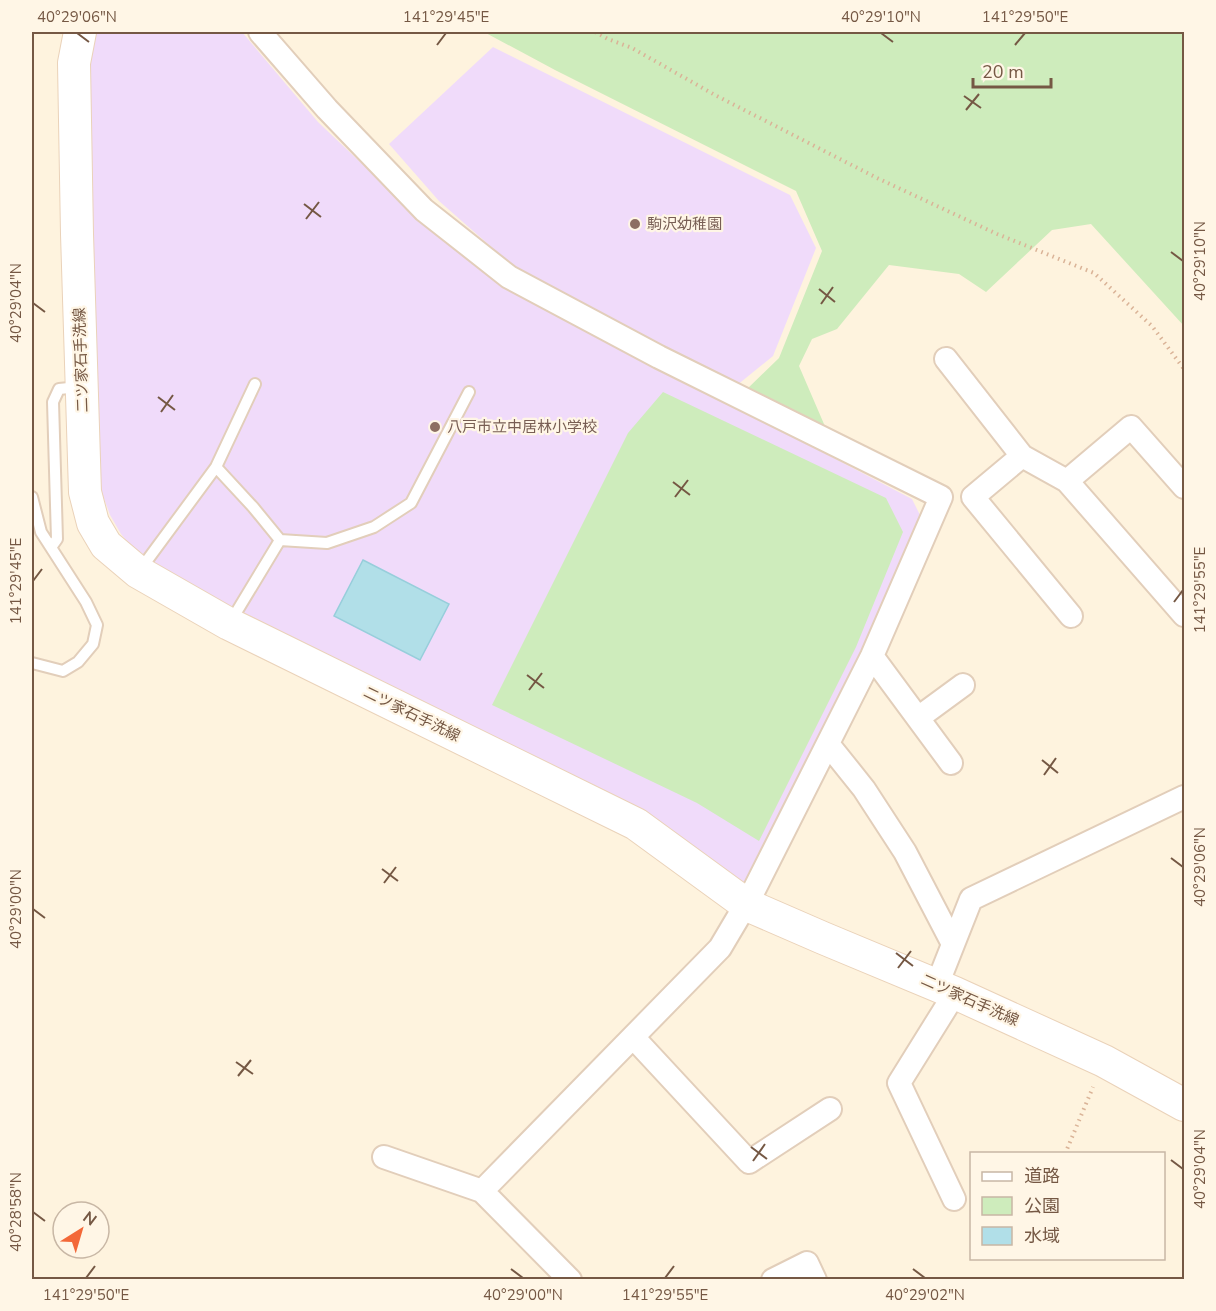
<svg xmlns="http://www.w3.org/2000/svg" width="1216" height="1311" viewBox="0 0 1216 1311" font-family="'Nunito Sans','Noto Sans JP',sans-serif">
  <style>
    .education { fill: #f0dbfa }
    .green { fill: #ceecbc }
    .water { fill: #b1dfe8; stroke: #97cedb; stroke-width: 1.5 }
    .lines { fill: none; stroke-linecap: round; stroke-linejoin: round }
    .lane-casing { stroke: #e2ceba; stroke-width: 14 }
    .street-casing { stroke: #e2ceba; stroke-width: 26 }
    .secondary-casing { stroke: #ead2b9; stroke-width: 34 }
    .path { stroke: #dab397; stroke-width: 4; stroke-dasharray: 1.5 4.5; stroke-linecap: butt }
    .lane { stroke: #fff; stroke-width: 10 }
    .street { stroke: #fff; stroke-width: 22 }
    .secondary { stroke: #fff; stroke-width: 32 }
    .ticks { fill: none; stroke: #755844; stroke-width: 2 }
    .education-dot { fill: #8d6e63; stroke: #fff6e6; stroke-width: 2 }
    .labels { text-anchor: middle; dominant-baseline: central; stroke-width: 4.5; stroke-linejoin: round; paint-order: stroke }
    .education-label { font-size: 15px; fill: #785e54; stroke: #fff6e6; text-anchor: start }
    .street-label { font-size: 15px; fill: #755844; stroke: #fff6e6 }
    .neatline { fill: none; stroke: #755844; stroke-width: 2 }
    .ticks-label { font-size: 15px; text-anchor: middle; fill: #755844 }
  </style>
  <rect width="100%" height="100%" fill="#fef3de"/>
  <path class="education" d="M94,32H242L318,122L417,216L692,384L912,499L921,517L865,648L822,737L743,884L622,799L211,597L156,566L137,553L121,534L110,515L102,493L98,469L90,63Z
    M493,47L790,195L816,248L773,356L736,386L521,273L439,201L389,144Z"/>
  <path class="green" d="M484,32H1184V326L1091,224L1052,230L986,292L959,274L889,265L837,329L812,339L799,366L827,431L745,391L779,358L822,251L796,191L555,70Z
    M663,392L886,498L903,532L856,647L759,841L697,803L492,705L628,433Z"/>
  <path class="water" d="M363,560L449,604L420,660L334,616Z"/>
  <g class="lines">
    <defs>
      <path id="lane" d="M216,467L253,507L280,540L231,621
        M32,497L41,532L86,602L97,625L93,644L78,662L63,671L32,663
        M280,540L327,543L374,527L411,503L469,392
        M52,546L57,539L53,402L59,389L79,387
        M140,570L216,467L255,384"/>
      <path id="street" d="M260,32L327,109L424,210L509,277L659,357L941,497L872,656L752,894L720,948L482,1191L384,1157
        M946,359L1022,456L1067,481
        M1022,456L973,497L1071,616
        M1184,487L1131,427L1067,481L1184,615
        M872,656L951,763
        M918,718L963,685
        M828,744L864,789L905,852L953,944
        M937,985L971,899L1184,797
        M633,1037L749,1162L830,1109
        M482,1191L570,1280
        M954,1199L899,1083L955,993
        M773,1280L807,1263L815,1280"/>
      <path id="secondary" d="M80,32L74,63L77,234L85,492L93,523L106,545L138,572L229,624L636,824L747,905L823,938L955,993L1104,1061L1184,1105"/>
    </defs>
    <use href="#lane" class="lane-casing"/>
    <use href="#street" class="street-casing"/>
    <use href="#secondary" class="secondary-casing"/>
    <path class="path" d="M595,32L608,39L632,48L715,95L877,178L997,234L1094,273L1152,326L1184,369
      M1065,1154L1093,1087"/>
    <use href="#lane" class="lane"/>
    <use href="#street" class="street"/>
    <use href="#secondary" class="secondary"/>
  </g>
  <path class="ticks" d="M77,33L89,42M881,33L893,42M437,45L446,33M1015,45L1025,33M964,96L981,108M966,110L979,94M304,204L321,217M306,219L319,202M1171,252L1183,261M819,289L835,302M33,303L45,312M821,304L833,287M158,397L175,410M161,412L173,395M673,482L690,495M675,497L688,480M33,581L42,569M1174,602L1183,590M527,675L544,688M529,690L542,673M1042,760L1058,773M1044,775L1056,758M1171,858L1183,867M382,869L398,881M384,883L396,867M33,909L45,918M896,953L913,966M898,968L911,951M236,1062L253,1074M238,1076L251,1060M751,1147L767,1159M1171,1160L1183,1169M753,1161L765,1144M33,1212L45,1221M511,1269L523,1278M913,1269L925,1278M86,1278L95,1266M665,1278L674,1266"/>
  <g class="education-dot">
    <circle cx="635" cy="224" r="6"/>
    <circle cx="435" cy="427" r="6"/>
  </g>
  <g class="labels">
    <g class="education-label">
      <text x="647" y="224">駒沢幼稚園</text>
      <text x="447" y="427">八戸市立中居林小学校</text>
    </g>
    <g class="street-label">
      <text transform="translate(81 360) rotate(-92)">二ツ家石手洗線</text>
      <text transform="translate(412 714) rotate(26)">二ツ家石手洗線</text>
      <text transform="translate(970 1000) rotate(24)">二ツ家石手洗線</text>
    </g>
  </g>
  <rect width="1216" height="1311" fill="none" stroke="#fff6e6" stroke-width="66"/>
  <rect x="970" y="1152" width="195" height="108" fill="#fff6e6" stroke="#c8b7a5" stroke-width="1.5"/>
  <rect x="982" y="1172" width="30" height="9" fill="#ffffff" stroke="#c8b7a5" stroke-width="1.5"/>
  <text x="1024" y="1182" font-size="18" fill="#755844">道路</text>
  <rect x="982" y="1197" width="30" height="18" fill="#ceecbc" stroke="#c8b7a5" stroke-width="1.5"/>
  <text x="1024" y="1212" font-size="18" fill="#755844">公園</text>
  <rect x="982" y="1227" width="30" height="18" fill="#b1dfe8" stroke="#c8b7a5" stroke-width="1.5"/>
  <text x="1024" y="1242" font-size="18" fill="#755844">水域</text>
  <g transform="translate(81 1230) rotate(37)"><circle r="28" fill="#fff6e6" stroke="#c8b7a5" stroke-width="1.5"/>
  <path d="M0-4.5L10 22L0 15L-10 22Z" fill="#f36838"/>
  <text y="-9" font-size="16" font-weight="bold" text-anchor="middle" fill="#755844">N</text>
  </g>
  <path d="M973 78v9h78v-9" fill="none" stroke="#755844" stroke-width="3"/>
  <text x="982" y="78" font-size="18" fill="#755844" stroke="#fff6e6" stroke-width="4.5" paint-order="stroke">20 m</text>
  <rect x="33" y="33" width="1150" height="1245" class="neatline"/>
  <g class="ticks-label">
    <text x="77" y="22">40°29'06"N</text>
    <text x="446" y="22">141°29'45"E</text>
    <text x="881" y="22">40°29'10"N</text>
    <text x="1025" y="22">141°29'50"E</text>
    <text transform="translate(1200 261) rotate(-90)" y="5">40°29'10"N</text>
    <text transform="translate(16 303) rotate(-90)" y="5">40°29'04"N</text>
    <text transform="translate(16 581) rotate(-90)" y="5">141°29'45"E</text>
    <text transform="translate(1200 590) rotate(-90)" y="5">141°29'55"E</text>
    <text transform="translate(1200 867) rotate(-90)" y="5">40°29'06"N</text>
    <text transform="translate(16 909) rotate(-90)" y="5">40°29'00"N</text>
    <text transform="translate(1200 1169) rotate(-90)" y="5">40°29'04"N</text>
    <text transform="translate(16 1212) rotate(-90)" y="5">40°28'58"N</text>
    <text x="86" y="1300">141°29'50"E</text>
    <text x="523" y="1300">40°29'00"N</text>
    <text x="665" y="1300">141°29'55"E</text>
    <text x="925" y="1300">40°29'02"N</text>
  </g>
</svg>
